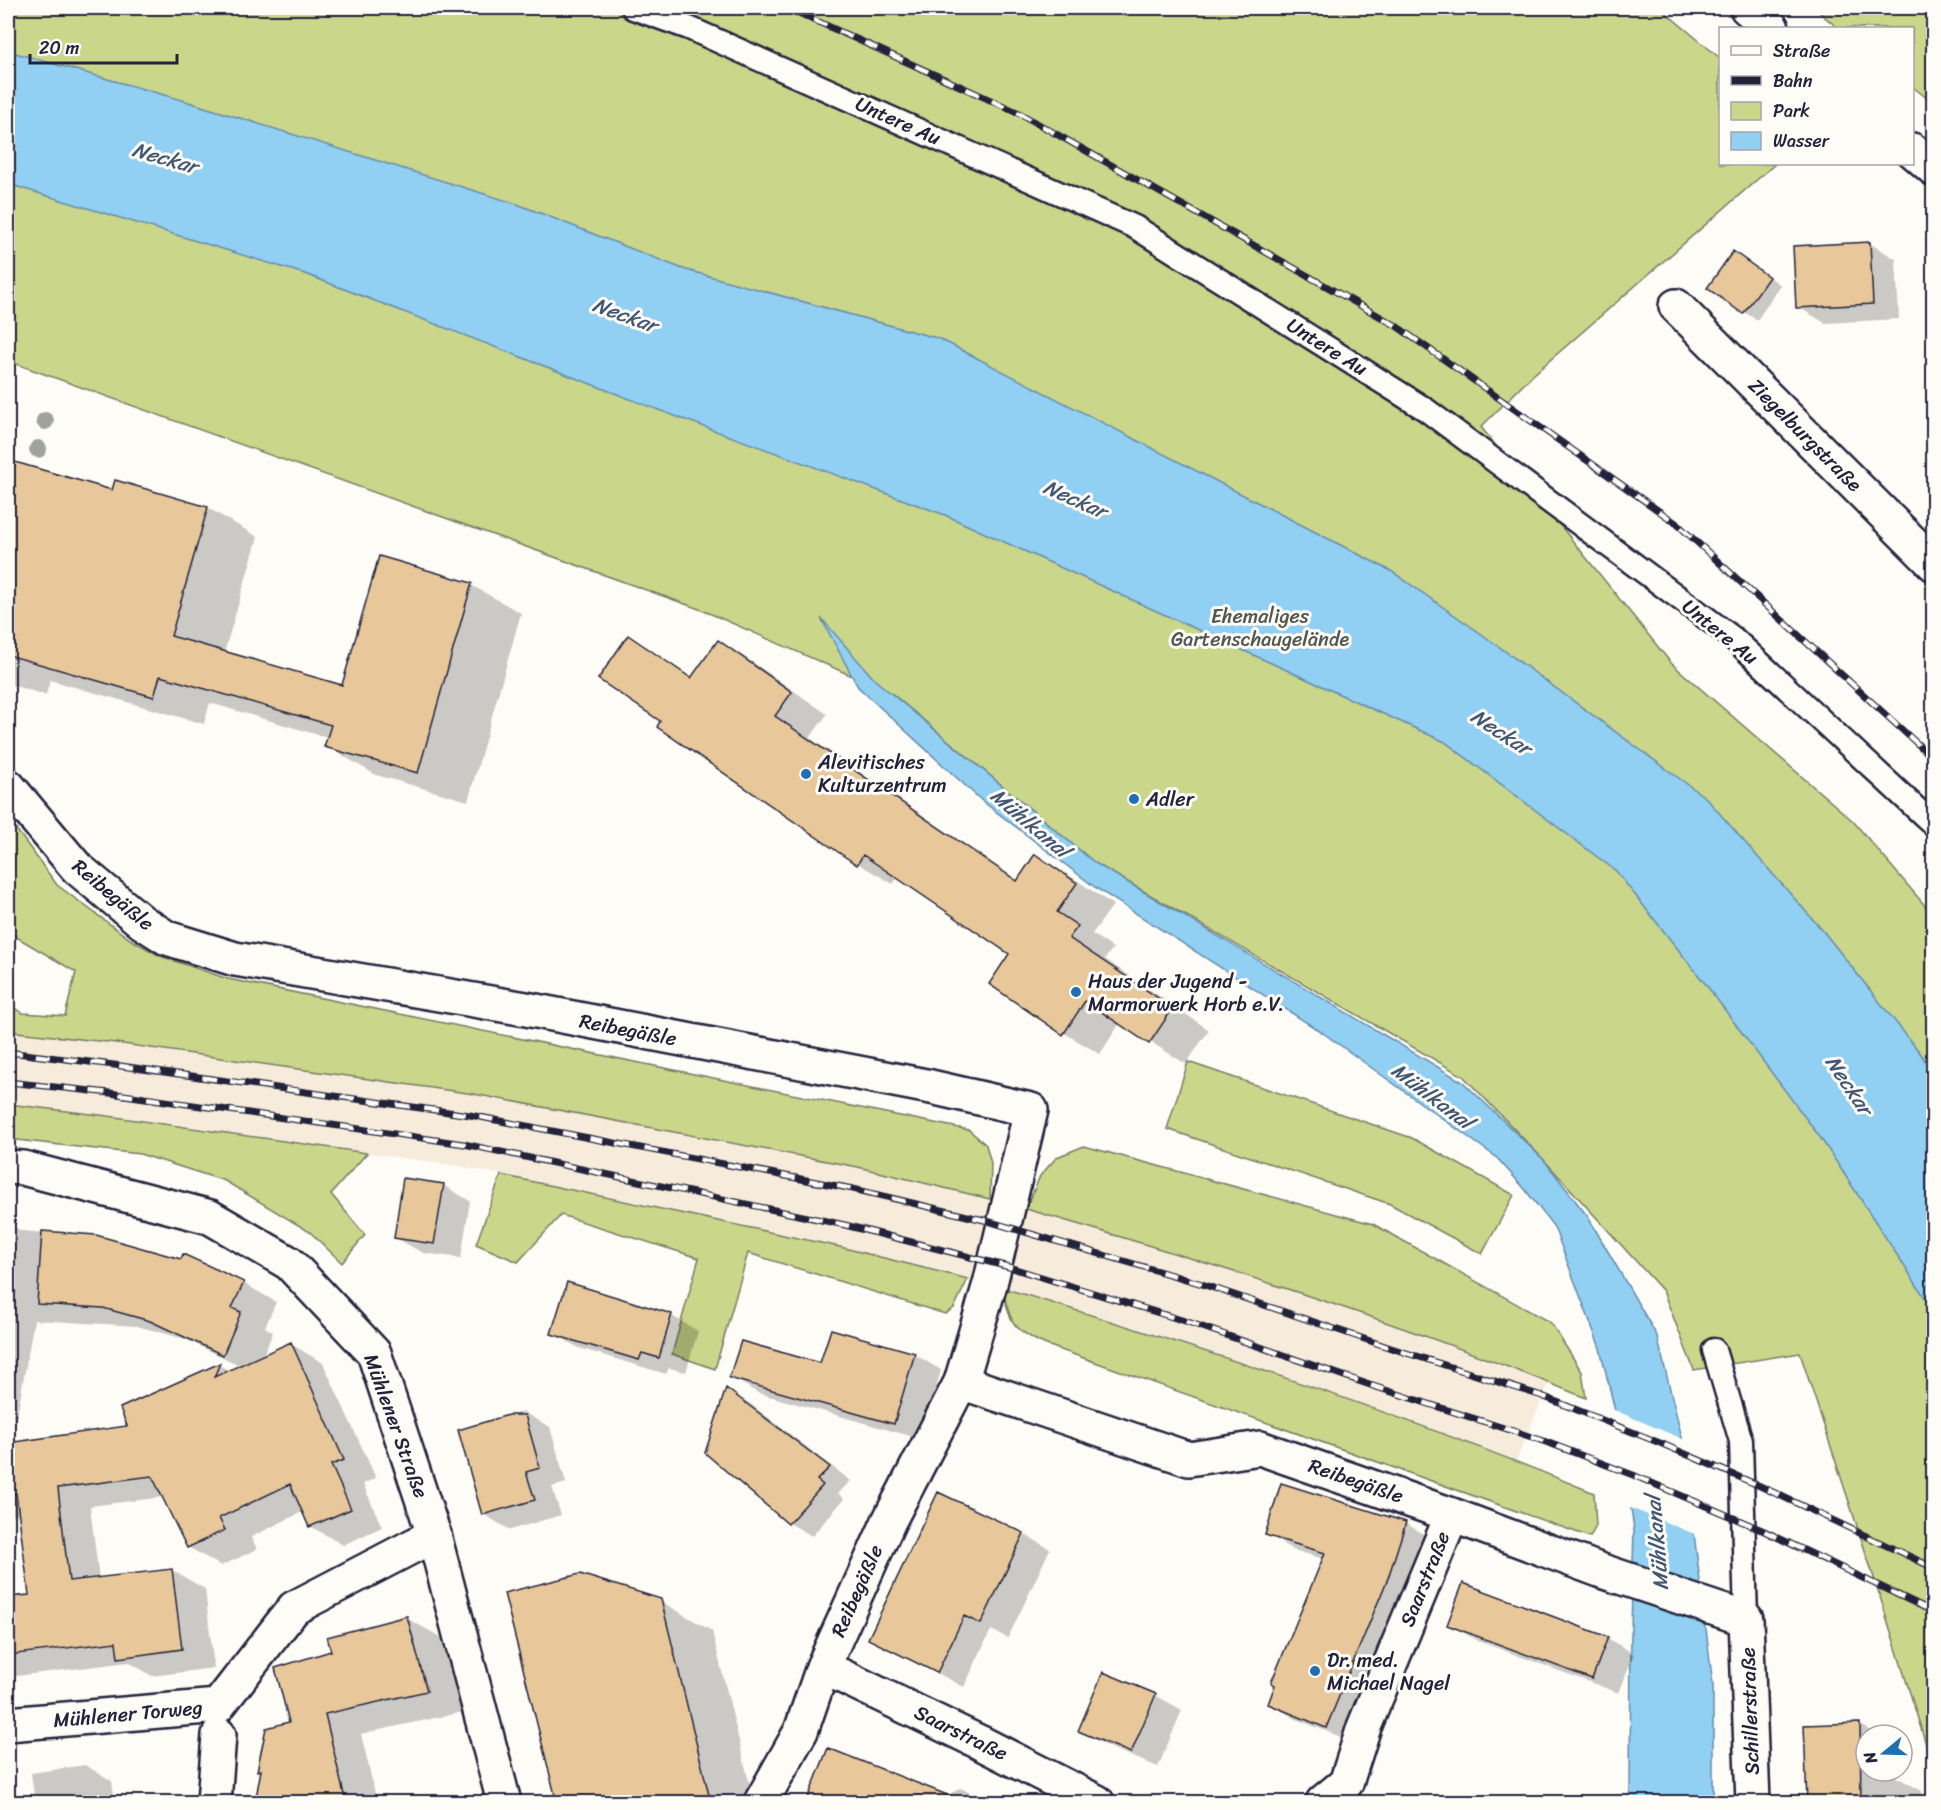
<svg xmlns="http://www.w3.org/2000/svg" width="1941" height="1810" viewBox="0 0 1941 1810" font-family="Sriracha,sans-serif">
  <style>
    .built { fill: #f7ecdb }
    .green { fill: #cad68a; stroke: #767c62; stroke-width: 1.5 }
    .water { fill: #91d0f2; stroke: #658aa9; stroke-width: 1.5 }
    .pier { fill: #fdfcf7 }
    .shadow { fill: #0003; fill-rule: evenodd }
    .building { fill: #e8c89a; stroke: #22223b; stroke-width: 1.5 }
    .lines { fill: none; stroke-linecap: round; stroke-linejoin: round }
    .service-casing { stroke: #22223b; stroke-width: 27 }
    .minor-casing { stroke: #22223b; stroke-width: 38 }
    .secondary-casing { stroke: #22223b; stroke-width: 38 }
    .primary-casing { stroke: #22223b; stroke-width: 38 }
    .service { stroke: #fdfcf7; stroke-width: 22 }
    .minor { stroke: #fdfcf7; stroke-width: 33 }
    .secondary { stroke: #fdfcf7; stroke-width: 33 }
    .primary { stroke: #fdfcf7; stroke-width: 33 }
    .rail-casing { stroke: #22223b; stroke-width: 7 }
    .rail { stroke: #fdfcf7; stroke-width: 4.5; stroke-dasharray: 14; stroke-linecap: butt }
    .tree { fill: #a0a29d }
    .poi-dot { fill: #1f6fb2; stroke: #fdfcf7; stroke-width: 2 }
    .labels { text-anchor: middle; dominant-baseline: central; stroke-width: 6; stroke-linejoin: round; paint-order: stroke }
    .street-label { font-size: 20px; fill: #22223b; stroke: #fdfcf7 }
    .park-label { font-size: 20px; fill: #545853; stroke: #fdfcf7 }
    .poi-label { font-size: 20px; fill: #22223b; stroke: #fdfcf7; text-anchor: start }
    .water-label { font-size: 21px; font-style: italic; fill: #435672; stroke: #fdfcf7 }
  </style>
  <rect width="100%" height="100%" fill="#fdfcf7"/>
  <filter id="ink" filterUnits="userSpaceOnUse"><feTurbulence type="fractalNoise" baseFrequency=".0167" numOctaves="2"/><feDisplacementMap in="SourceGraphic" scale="12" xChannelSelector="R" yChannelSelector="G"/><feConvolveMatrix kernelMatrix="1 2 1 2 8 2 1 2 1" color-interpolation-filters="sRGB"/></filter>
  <g filter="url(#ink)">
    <path class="built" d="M8,1031L116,1043L474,1094L858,1167L945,1187L1026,1209L1206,1262L1399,1328L1549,1383L1516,1461L1364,1405L1177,1341L1003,1288L840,1247L459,1166L108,1116L8,1104Z"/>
    <path class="green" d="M8,8H1660L1720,58V164H1775L1533,375L1481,427L1671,663L1853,821L1933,915V1767L1878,1590L1800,1353L1694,1370L1663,1291L1544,1160L1463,1076L1095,863L891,693L702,610L8,361Z
      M1814,8H1933V103L1913,87L1912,28H1838Z
      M8,818L57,885L130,939L160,956L228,979L969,1130L986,1145L991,1163L990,1199L858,1167L474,1094L116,1043L8,1031V1005L23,1013L65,1016L76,972L8,932Z
      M1188,1062L1412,1138L1514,1195L1482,1254L1390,1204L1167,1129Z
      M8,1104L108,1116L367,1153L331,1194L365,1235L342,1263L310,1232L225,1181L140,1154L8,1139Z
      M1084,1146L1373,1224L1551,1323L1582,1372L1586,1398C1404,1323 1215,1264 1026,1209L1040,1176L1057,1157Z
      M501,1175L840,1247L968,1279L954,1308L945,1314L748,1253L715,1369L672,1354L699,1258L561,1215L518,1262L476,1244Z
      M1003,1288C1203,1349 1401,1413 1594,1493L1596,1526L1590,1537L1044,1344C1013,1330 1009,1322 1003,1288Z"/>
    <path class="water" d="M8,51L182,100L517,204L683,269L940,339L1391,571L1483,635L1706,798L1823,931L1921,1054L1934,1075L1933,1310L1822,1140L1707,986L1616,871L1445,742L945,515L656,409L305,274L8,184Z
      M821,618L875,680L1095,863L1463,1082L1544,1160L1588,1217L1657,1336L1682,1438L1713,1685V1802H1630L1631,1627L1634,1530L1622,1440L1600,1348L1554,1227L1524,1188L1496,1157L1323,1033L1096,888L982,801L858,687Z"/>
    <path class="pier" d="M1612,1409L1685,1440L1697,1535L1628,1507L1619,1441Z"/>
    <path class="shadow" d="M1869,243L1896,259L1899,319L1825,323L1798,307Z
      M1746,261L1781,285L1757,320L1744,312Z
      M10,462L113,492L116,482L208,508L258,537L224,653L343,687L471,585L521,613L468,801L376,775L326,746L329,738L210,703L204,724L50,680L46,695L8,684V471Z
      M628,637L693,678L718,642L754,663L827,714L810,738L1019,881L1036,856L1072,877L1113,905L1092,934L1113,948L1105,959L1209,1030L1186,1064L1120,1023L1100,1054L1064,1033L1011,954L898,877L893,884L857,863L663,721Z
      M443,1185L470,1201L461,1258L423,1253L396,1238Z
      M8,1223L21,1231L95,1237L243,1283L276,1302L265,1327L273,1332L263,1356L291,1344L323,1363L376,1478L363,1484L382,1527L343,1545L310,1526L304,1511L251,1537L257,1549L221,1566L188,1547L164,1497L90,1506L99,1579L172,1570L205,1589L214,1668L152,1676L129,1662L8,1677V1599L31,1596L20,1514L8,1516ZM34,1320L137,1326L185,1339L241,1366L230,1371L219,1365L122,1409L130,1427L12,1444Z
      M568,1284L672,1316L698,1331L686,1372L669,1368L666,1374L579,1348L553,1333Z
      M914,1354L941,1370L921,1439L758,1393L731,1377Z
      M727,1391L749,1403L851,1481L838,1493L844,1499L812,1536L789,1523Z
      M523,1412L550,1427L566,1483L552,1487L561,1515L510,1530L483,1514L459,1431Z
      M939,1494L1024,1534L1050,1549L1008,1638L991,1630L964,1687L870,1638Z
      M1405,1523L1432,1539L1353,1742L1296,1719L1269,1703L1324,1559L1293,1550L1267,1534Z
      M660,1601L712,1631L754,1802H559Z
      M406,1618L443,1638L463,1712L361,1734L377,1802H256L262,1772L258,1770L291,1723L333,1652Z
      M1449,1624L1607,1638L1634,1654L1619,1693L1476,1640Z
      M1155,1695L1182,1710L1158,1767L1106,1746L1080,1730Z
      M1859,1724L1878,1735H1866V1771H1893V1775L1922,1791V1802H1808Z
      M85,1765L112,1781L115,1802H35L31,1773Z
      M961,1788L986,1802H808L946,1796Z
      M1611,1797L1620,1802H1582Z"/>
    <path class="building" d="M1870,242L1873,304L1796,308L1793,246Z
      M1733,251L1769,277L1743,314L1707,288Z
      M8,460L112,490L115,480L208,507L171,636L342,685L379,556L472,583L418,773L324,747L331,725L160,676L154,697L8,655Z
      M628,635L691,678L718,640L792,692L775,716L1017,881L1035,854L1077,883L1057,912L1078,926L1069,938L1173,1008L1149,1044L1085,1001L1063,1035L989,984L1009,954L863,855L857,865L657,727L660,721L598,679Z
      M403,1178L444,1184L434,1244L394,1238Z
      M42,1231L96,1235L181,1259L183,1254L244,1282L232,1308L241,1312L223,1355L150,1321L103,1308L37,1304Z
      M567,1282L672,1314L659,1358L642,1353L639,1360L551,1334Z
      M831,1329L915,1353L894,1424L729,1378L741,1341L820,1363Z
      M291,1342L344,1460L331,1465L351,1509L309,1527L290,1484L219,1518L225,1530L187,1548L152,1476L58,1488L69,1581L172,1569L182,1649L118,1658L116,1642L8,1655V1597L29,1595L16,1493L8,1494V1443L127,1426L120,1408L220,1363L214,1377Z
      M726,1388L830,1467L817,1480L823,1485L788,1524L705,1453Z
      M508,1415H525L540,1468L526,1472L535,1500L482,1515L458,1430Z
      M1281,1483L1406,1522L1388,1578L1326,1728L1268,1704L1275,1685L1271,1683L1325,1553L1265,1535Z
      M938,1492L1024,1533L981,1624L964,1616L937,1673L868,1639Z
      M580,1574L661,1599L711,1803H557L504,1593Z
      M1463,1583L1608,1637L1592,1679L1447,1625Z
      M407,1616L427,1691L325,1714L346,1803H255L261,1770L257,1771L266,1728L289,1722L275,1668L331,1651L327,1637Z
      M1103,1672L1156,1694L1131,1753L1078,1731Z
      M1860,1723L1861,1803H1807L1804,1725Z
      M828,1748L960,1800L959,1803H806Z"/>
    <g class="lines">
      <defs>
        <path id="service" d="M633,8L689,28L1135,227L1425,409L1733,638L1934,825
          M1714,1350L1741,1441L1746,1619"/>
        <path id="minor" d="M1676,306L1934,564
          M8,786L77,868L142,922L167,938L235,959L526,1009L931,1087L1031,1110L990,1284L961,1382L889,1521L823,1667L801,1731L761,1802
          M961,1382L1189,1459L1260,1448L1452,1515L1602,1571L1746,1619L1753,1802
          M823,1667L979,1742L1097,1802
          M8,1724L218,1706L294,1608L434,1535
          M214,1802L219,1735
          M1323,1802L1346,1783L1364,1727L1452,1515"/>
        <path id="secondary" d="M8,1167L23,1168L210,1217L289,1263L374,1353L434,1535L504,1802"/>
        <path id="primary" d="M1747,8L1772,28
          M1912,150L1934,169"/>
      </defs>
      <use href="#service" class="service-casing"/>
      <use href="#minor" class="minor-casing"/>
      <use href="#secondary" class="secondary-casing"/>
      <use href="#primary" class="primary-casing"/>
      <use href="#service" class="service"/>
      <use href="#minor" class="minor"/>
      <use href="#secondary" class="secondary"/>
      <use href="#primary" class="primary"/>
      <defs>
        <path id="rail" d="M788,8L1019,113L1395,325L1676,523L1934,759
          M8,1052L114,1065L470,1115L853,1189L984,1220L1199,1283L1391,1348L1542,1396L1660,1443L1760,1486L1934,1568
          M8,1082L110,1093L464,1144L845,1225L1009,1267L1185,1321L1373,1386L1541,1440L1633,1475L1762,1530L1934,1612"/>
      </defs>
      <use href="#rail" class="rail-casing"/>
      <use href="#rail" class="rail"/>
    </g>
    <g class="tree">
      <circle cx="45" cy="421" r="9"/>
      <circle cx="38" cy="449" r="9"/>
    </g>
  </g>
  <g class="poi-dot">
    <circle cx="806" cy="774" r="6"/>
    <circle cx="1134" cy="799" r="6"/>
    <circle cx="1076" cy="992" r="6"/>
    <circle cx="1315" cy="1671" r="6"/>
  </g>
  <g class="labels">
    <g class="street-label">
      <text transform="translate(898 121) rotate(24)">Untere Au</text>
      <text transform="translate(1327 347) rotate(32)">Untere Au</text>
      <text transform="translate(1805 435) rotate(45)">Ziegelburgstraße</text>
      <text transform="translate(1720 632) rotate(39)">Untere Au</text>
      <text transform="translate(113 895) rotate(40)">Reibegäßle</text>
      <text transform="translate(628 1030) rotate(11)">Reibegäßle</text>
      <text transform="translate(396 1426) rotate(70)">Mühlener Straße</text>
      <text transform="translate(1356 1481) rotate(19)">Reibegäßle</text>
      <text transform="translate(1425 1579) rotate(-68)">Saarstraße</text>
      <text transform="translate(857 1591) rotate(-66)">Reibegäßle</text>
      <text transform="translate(1750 1711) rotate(-92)">Schillerstraße</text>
      <text transform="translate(128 1714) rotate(-5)">Mühlener Torweg</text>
      <text transform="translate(961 1733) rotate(26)">Saarstraße</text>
    </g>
    <g class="park-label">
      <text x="1260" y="616">Ehemaliges<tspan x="1260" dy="23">Gartenschaugelände</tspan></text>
    </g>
    <g class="poi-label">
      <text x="818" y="762">Alevitisches<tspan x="818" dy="23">Kulturzentrum</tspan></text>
      <text x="1146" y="799">Adler</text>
      <text x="1088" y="981">Haus der Jugend -<tspan x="1088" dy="23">Marmorwerk Horb e.V.</tspan></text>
      <text x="1327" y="1660">Dr. med.<tspan x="1327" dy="23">Michael Nagel</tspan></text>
    </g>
    <g class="water-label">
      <text transform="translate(165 158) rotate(16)">Neckar</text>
      <text transform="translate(625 315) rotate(20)">Neckar</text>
      <text transform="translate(1075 499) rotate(24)">Neckar</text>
      <text transform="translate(1501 732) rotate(33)">Neckar</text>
      <text transform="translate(1030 823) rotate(40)">Mühlkanal</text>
      <text transform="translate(1849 1085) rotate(56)">Neckar</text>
      <text transform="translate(1432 1096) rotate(37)">Mühlkanal</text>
      <text transform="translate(1657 1543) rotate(-95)">Mühlkanal</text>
    </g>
  </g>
  <rect width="1941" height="1810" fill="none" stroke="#fdfcf7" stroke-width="30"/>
  <rect x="15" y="15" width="1911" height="1780" fill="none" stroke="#22223b" stroke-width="2" filter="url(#ink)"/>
  <rect x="1719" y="27" width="195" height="138" fill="#fdfcf7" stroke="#a5a5ac" stroke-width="1.5"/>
  <rect x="1731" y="46" width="30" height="9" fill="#fdfcf7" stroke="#a5a5ac" stroke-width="1.5"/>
  <text x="1773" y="57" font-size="18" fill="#22223b">Straße</text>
  <rect x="1731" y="76" width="30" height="9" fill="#22223b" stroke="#a5a5ac" stroke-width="1.5"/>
  <text x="1773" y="87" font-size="18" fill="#22223b">Bahn</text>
  <rect x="1731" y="102" width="30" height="18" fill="#cad68a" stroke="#a5a5ac" stroke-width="1.5"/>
  <text x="1773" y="117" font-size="18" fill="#22223b">Park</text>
  <rect x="1731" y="132" width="30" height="18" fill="#91d0f2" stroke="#a5a5ac" stroke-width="1.5"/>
  <text x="1773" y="147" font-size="18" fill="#22223b">Wasser</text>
  <g transform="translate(1884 1753) rotate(251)"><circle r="28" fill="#fdfcf7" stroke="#a5a5ac" stroke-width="1.5"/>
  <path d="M0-4.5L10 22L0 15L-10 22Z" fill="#1f6fb2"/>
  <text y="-9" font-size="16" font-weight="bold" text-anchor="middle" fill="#22223b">N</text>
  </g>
  <path d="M30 54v9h147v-9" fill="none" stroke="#22223b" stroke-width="3"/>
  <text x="39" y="54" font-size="18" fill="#22223b" stroke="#fdfcf7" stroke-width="4.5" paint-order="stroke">20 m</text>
</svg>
